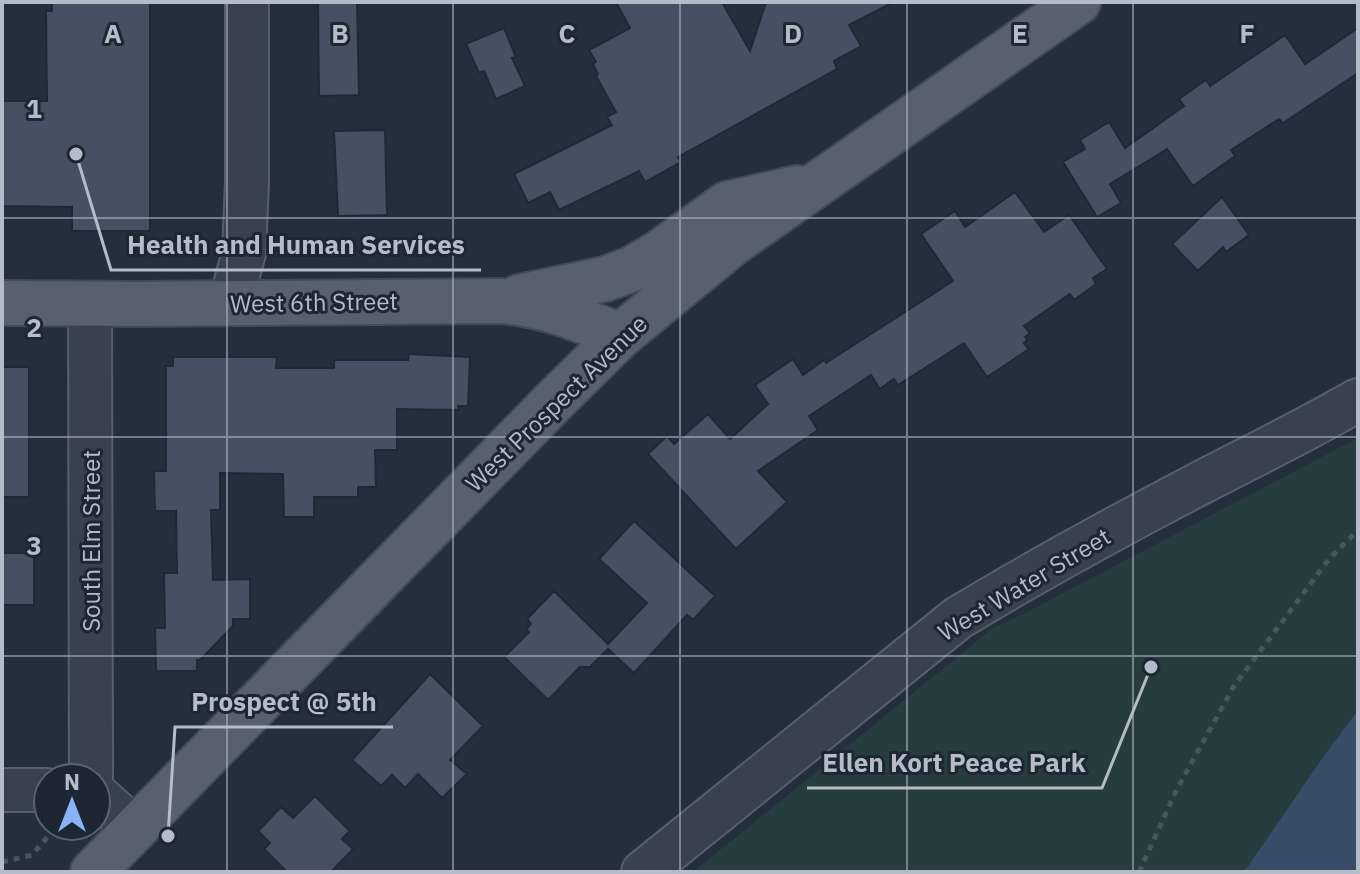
<svg xmlns="http://www.w3.org/2000/svg" width="1360" height="874" viewBox="0 0 1360 874" font-family="'IBM Plex Sans',sans-serif">
  <style>
    .green { fill: #263c3f }
    .water { fill: #394c67 }
    .building { fill: #455162; stroke: #1f2835; stroke-width: 2 }
    .lines { fill: none; stroke-linecap: round; stroke-linejoin: round }
    .minor-casing { stroke: #565f6c; stroke-width: 46 }
    .major-casing { stroke: #414a57; stroke-width: 48 }
    .path { stroke: #44595c; stroke-width: 5; stroke-dasharray: 6 6; stroke-linecap: butt }
    .minor { stroke: #38414e; stroke-width: 42 }
    .major { stroke: #56606e; stroke-width: 44 }
    .grid { fill: none; stroke: #b4bcc9; stroke-width: 2; stroke-opacity: 0.55 }
    .labels { text-anchor: middle; dominant-baseline: central; stroke-width: 6; stroke-linejoin: round; paint-order: stroke }
    .street-label { font-size: 24px; fill: #b4bcc9; stroke: #1d2633 }
    .grid-label { font-size: 26px; text-anchor: middle; font-weight: bold; fill: #b4bcc9; stroke: #1d2633; stroke-width: 6; stroke-linejoin: round; paint-order: stroke }
    .leader { fill: none; stroke: #b4bcc9; stroke-width: 3 }
    .callout-dot { fill: #b4bcc9; stroke: #1d2633; stroke-width: 3 }
    .callout-label { font-size: 26px; text-anchor: middle; font-weight: bold; fill: #b4bcc9; stroke: #1d2633; stroke-width: 6; stroke-linejoin: round; paint-order: stroke }
  </style>
  <rect width="100%" height="100%" fill="#242f3e"/>
  <path class="green" d="M1358,438V710L1321,760L1244,872H693L993,628L1029,611Z"/>
  <path class="water" d="M1358,710V872H1244L1321,760Z"/>
  <path class="building" d="M52,2H150V231H72V207L2,206V101H47L46,11H52Z
    M318,2H357L359,95L319,96Z
    M616,2H722L750,51L766,2H894L849,25L861,46L834,61L837,69L678,157L681,162L645,182L639,171L559,210L550,192L528,203L514,174L612,125L607,117L616,112L596,76L598,74L593,64L596,62L589,50L630,28Z
    M504,28L516,57L512,58L525,86L496,99L484,71L479,73L466,44Z
    M1358,28V73L1283,123L1279,119L1231,150L1235,156L1193,186L1167,149L1110,184L1121,203L1097,217L1063,162L1085,149L1080,140L1109,122L1125,148L1184,106L1179,99L1206,80L1210,86L1285,35L1305,64Z
    M385,130L387,215L338,216L334,131Z
    M1015,192L1044,232L1069,215L1107,269L1093,278L1096,284L1074,300L1070,294L1024,326L1030,333L1025,337L1027,340L1024,343L1029,349L987,377L964,343L898,385L894,379L880,389L871,375L809,416L818,430L758,471L787,502L736,549L648,454L667,436L674,444L708,414L730,439L768,404L755,385L793,359L803,375L824,360L826,363L953,281L921,234L955,211L965,227Z
    M1222,197L1249,235L1226,252L1223,247L1198,271L1172,244Z
    M409,354L470,357L468,406H458V410L397,409V450H375L376,487H358V497H314V517H284L283,474L220,473V510H211L213,580L250,579V619H233V626L200,660H197V671H156L155,628H165L164,573H177L176,511H155L154,471H166V366H173V357H277L276,368H334V360H408Z
    M2,367H29V497H2Z
    M634,521L715,596L693,620L687,615L634,673L608,649L590,667H580L548,700L504,657L529,632L526,629L531,624L527,619L554,591L608,644L647,603L599,559Z
    M2,553H34V605H2Z
    M430,674L483,726L450,760L467,774L442,798L418,774L405,788L392,775L381,786L352,760Z
    M315,796L350,831L342,839L353,849L331,872H287L264,849L270,843L258,831L281,807L293,818Z"/>
  <g class="lines">
    <defs>
      <path id="minor" d="M230,303L244,253L247,182V2
        M90,304L91,778
        M2,790H48
        M96,794L135,829
        M643,872L958,618C1034,572 1111,530 1189,489C1246,459 1303,432 1358,400"/>
      <path id="major" d="M519,297L605,279L632,269L659,253L727,204L797,188
        M2,303L137,304L501,301C547,305 578,319 620,336
        M93,872L554,401L620,336L733,243L1078,2"/>
    </defs>
    <use href="#minor" class="minor-casing"/>
    <use href="#major" class="major-casing"/>
    <path class="path" d="M2,862L32,855L50,834
      M1139,872L1177,789L1234,686L1329,559L1358,530"/>
    <use href="#minor" class="minor"/>
    <use href="#major" class="major"/>
  </g>
  <path class="grid" d="M227,2V872M453,2V872M680,2V872M907,2V872M1133,2V872M2,218H1358M2,437H1358M2,656H1358"/>
  <g class="labels">
    <g class="street-label">
      <text transform="translate(314 302) rotate(-1)">West 6th Street</text>
      <text transform="translate(556 403) rotate(-44)">West Prospect Avenue</text>
      <text transform="translate(91 541) rotate(-90)">South Elm Street</text>
      <text transform="translate(1024 584) rotate(-31)">West Water Street</text>
    </g>
  </g>
  <g class="grid-label">
    <text x="113" y="43">A</text>
    <text x="340" y="43">B</text>
    <text x="567" y="43">C</text>
    <text x="793" y="43">D</text>
    <text x="1020" y="43">E</text>
    <text x="1247" y="43">F</text>
    <text x="34" y="118">1</text>
    <text x="34" y="337">2</text>
    <text x="34" y="555">3</text>
  </g>
  <path class="leader" d="M76 154L111 270H481M168 836L175 727H393M1151 667L1102 788H807"/>
  <g class="callout-dot">
    <circle cx="76" cy="154" r="8"/>
    <circle cx="168" cy="836" r="8"/>
    <circle cx="1151" cy="667" r="8"/>
  </g>
  <g class="callout-label">
    <text x="296" y="254">Health and Human Services</text>
    <text x="284" y="711">Prospect @ 5th</text>
    <text x="954" y="772">Ellen Kort Peace Park</text>
  </g>
  <rect width="1360" height="874" fill="none" stroke="#b4bcc9" stroke-width="8"/>
  <g transform="translate(72 802)"><circle r="38" fill="#1d2633" stroke="#59626f" stroke-width="2"/>
  <path d="M0-6L14 30L0 20L-14 30Z" fill="#8ab4f8"/>
  <text y="-12" font-size="22" font-weight="bold" text-anchor="middle" fill="#b4bcc9">N</text>
  </g>
</svg>
